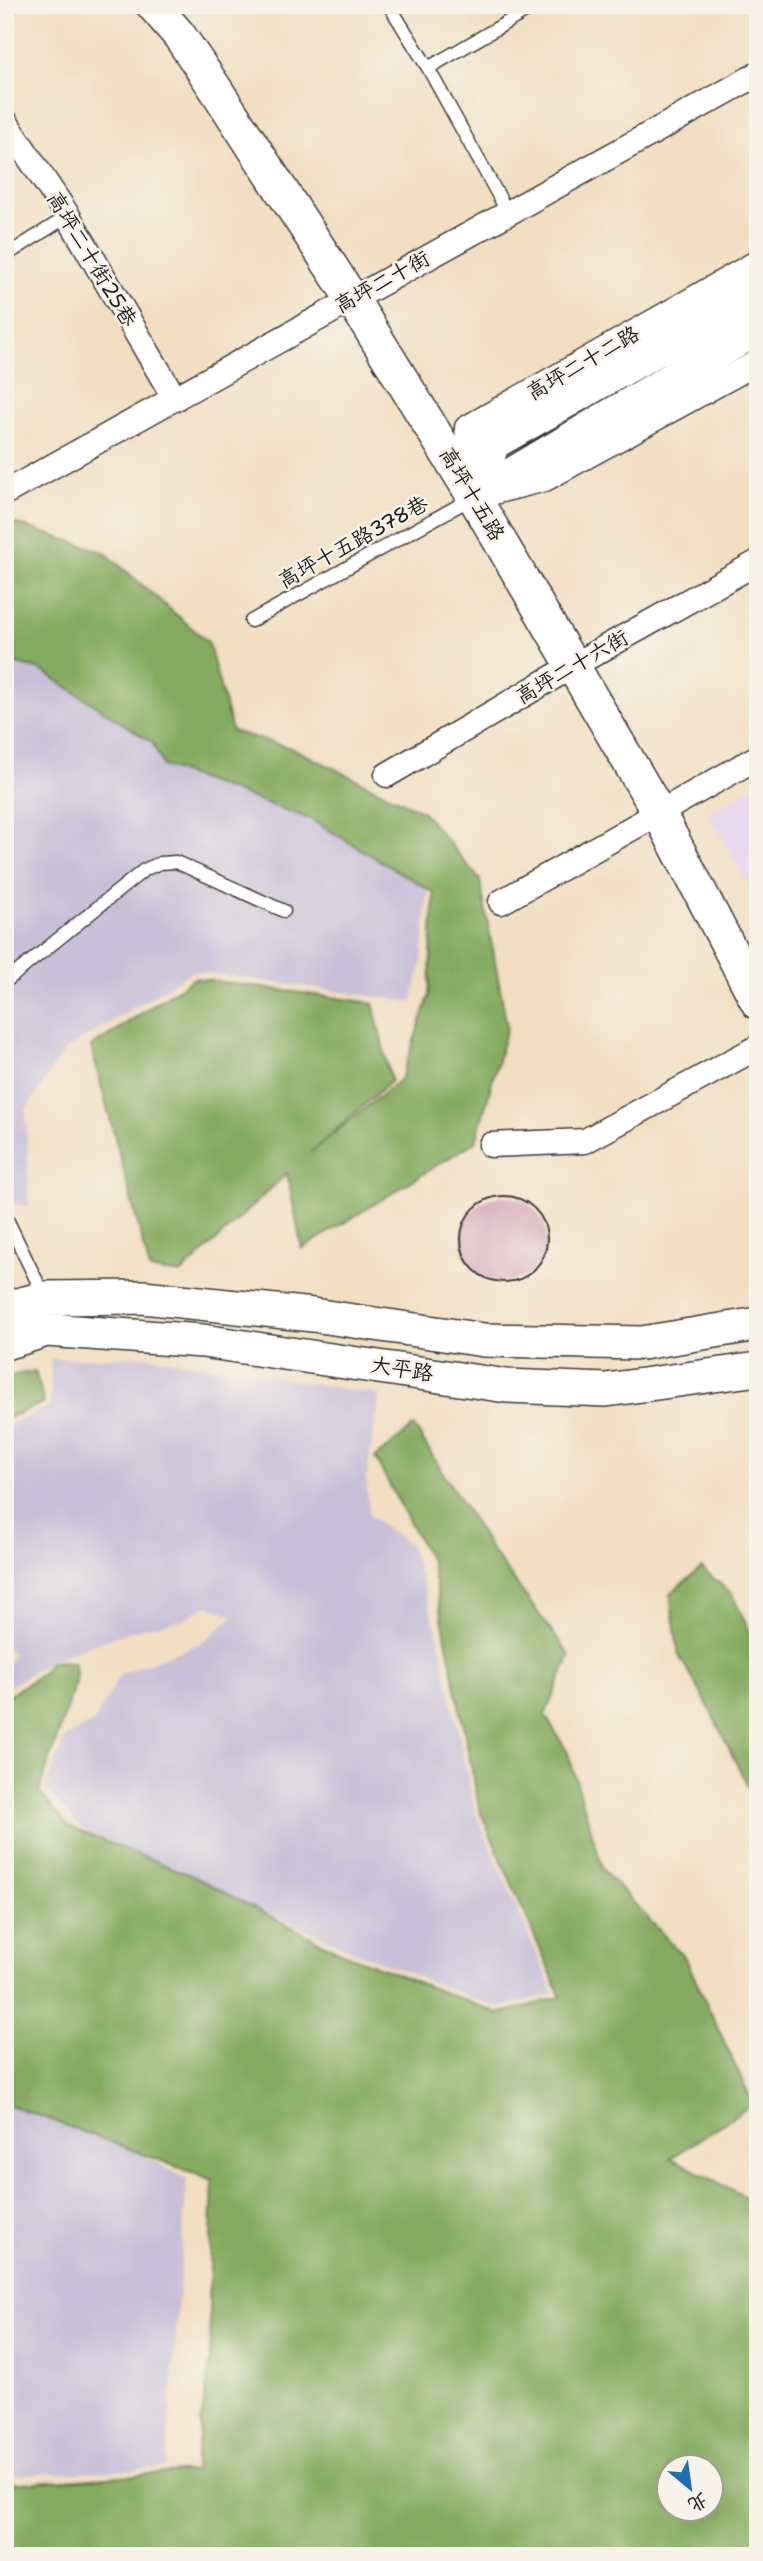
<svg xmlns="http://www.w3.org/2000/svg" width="763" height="2561" viewBox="0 0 763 2561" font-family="'Shantell Sans','LXGW WenKai TC',sans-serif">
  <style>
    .built { fill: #e6d3f0 }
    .industrial { fill: #c8c0d8 }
    .forest { fill: #84aa5f; stroke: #50633e; stroke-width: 2; fill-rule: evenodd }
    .building { fill: #cc92af }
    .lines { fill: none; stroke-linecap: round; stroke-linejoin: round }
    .lane-casing { stroke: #3c3935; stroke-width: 15 }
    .street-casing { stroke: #3c3935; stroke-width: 27 }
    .secondary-casing { stroke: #3c3935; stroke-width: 36 }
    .lane { stroke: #fff; stroke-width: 12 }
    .street { stroke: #fff; stroke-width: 24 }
    .secondary { stroke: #fff; stroke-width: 33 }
    .labels { text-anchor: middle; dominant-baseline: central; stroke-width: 5; stroke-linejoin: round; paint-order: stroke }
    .street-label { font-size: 21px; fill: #1c1c1c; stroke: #f7f3e8 }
  </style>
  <rect width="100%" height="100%" fill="#f7f3e8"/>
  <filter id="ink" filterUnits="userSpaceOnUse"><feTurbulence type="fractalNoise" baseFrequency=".0143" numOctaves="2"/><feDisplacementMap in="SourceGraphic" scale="14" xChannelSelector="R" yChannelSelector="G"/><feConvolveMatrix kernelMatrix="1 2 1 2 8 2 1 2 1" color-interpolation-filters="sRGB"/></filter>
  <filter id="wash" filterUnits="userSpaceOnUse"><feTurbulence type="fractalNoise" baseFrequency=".00686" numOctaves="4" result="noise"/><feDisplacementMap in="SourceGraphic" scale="28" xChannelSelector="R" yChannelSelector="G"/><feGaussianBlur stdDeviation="1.57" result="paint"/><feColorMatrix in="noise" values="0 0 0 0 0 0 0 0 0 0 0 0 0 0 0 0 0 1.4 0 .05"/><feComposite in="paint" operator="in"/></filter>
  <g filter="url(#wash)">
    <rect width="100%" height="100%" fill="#f2dec1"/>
    <path class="built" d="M758,784V902L708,813Z"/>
    <path class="industrial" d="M5,634L196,752L225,790L285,799L429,883L422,961L412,1002L193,971L64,1051L26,1110L29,1207L5,1202Z
      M146,1356L380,1395L366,1479L369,1515L410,1545L437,1630L475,1811L554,1994L497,2008L361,1954L80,1828L45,1787L66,1737L94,1722L120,1674L203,1642L234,1616L207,1605L182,1620L134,1630L50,1660L5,1690V1670L13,1654L5,1646V1427L50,1406L51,1359Z
      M5,2079L60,2112L187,2179L166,2468L5,2475Z"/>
    <path class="forest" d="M5,520L104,552L208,642L232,731L294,749L422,811L480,880L507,1027L476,1141L302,1249L287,1173L181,1274L150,1270L91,1047L194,978L373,1003L391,1081L310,1153L401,1079L429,997L434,893L310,819L163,766L153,743L41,670L5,661Z
      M35,1371L44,1403L5,1419V1377Z
      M414,1426L490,1548L570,1656L545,1715L568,1753L603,1870L686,1959L753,2104L671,2158L758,2203V2556H5V2484L194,2471L210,2362L209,2297L213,2180L5,2103V1698L41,1674L50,1661L74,1662L77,1677L39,1792L69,1827L195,1877L338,1951L499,2014L561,1997L480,1811L431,1562L375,1458ZM710,2466V2508H668V2466Z
      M701,1568L731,1593L758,1648V1807L704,1698L679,1656L670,1594Z"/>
    <g id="blocks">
      <path class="building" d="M461 1239a43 43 0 1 1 86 0a43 43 0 1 1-86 0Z"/>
    </g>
  </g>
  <g filter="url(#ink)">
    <use href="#blocks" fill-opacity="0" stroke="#3c3935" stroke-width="2"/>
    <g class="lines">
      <defs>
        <path id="lane" d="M389,5L428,68L508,213
          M428,68L537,5
          M5,256L68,216
          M251,621L474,497
          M5,982L144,870L160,863L176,862L284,911
          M5,1215L44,1296"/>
        <path id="street" d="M5,121L68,216L175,399
          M758,262L467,428L474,497L545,479L758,362
          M8,491L758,74
          M387,775L574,665L758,562
          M501,902L758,757
          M491,1145L585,1141L758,1047"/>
        <path id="secondary" d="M153,5L179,35L215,88L352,299L474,497L659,813L758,1003
          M474,497L493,443L758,292
          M474,497L758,328
          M5,1308L45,1298L143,1297L313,1315L484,1340L642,1343L758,1324
          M5,1343L46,1330L203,1341L507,1386L606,1390L758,1369"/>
      </defs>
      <use href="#lane" class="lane-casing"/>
      <use href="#street" class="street-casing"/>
      <use href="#secondary" class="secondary-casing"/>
      <use href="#lane" class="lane"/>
      <use href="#street" class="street"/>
      <use href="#secondary" class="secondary"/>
    </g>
  </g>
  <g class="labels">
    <g class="street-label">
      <text transform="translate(92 259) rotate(59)">高坪二十街25巷</text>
      <text transform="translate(382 282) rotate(-29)">高坪二十街</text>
      <text transform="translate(583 363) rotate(-30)">高坪二十二路</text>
      <text transform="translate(472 494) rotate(59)">高坪十五路</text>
      <text transform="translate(353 542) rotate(-29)">高坪十五路378巷</text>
      <text transform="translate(572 667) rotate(-30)">高坪二十六街</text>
      <text transform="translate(402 1369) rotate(9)">大平路</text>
    </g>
  </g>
  <rect width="763" height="2561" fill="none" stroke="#f7f3e8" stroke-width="28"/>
  <g transform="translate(690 2488) rotate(151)"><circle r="33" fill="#f7f3e8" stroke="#9f9d96" stroke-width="2"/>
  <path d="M0-5L12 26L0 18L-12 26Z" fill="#1f6fb2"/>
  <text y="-10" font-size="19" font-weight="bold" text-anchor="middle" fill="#1c1c1c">北</text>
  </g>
</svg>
